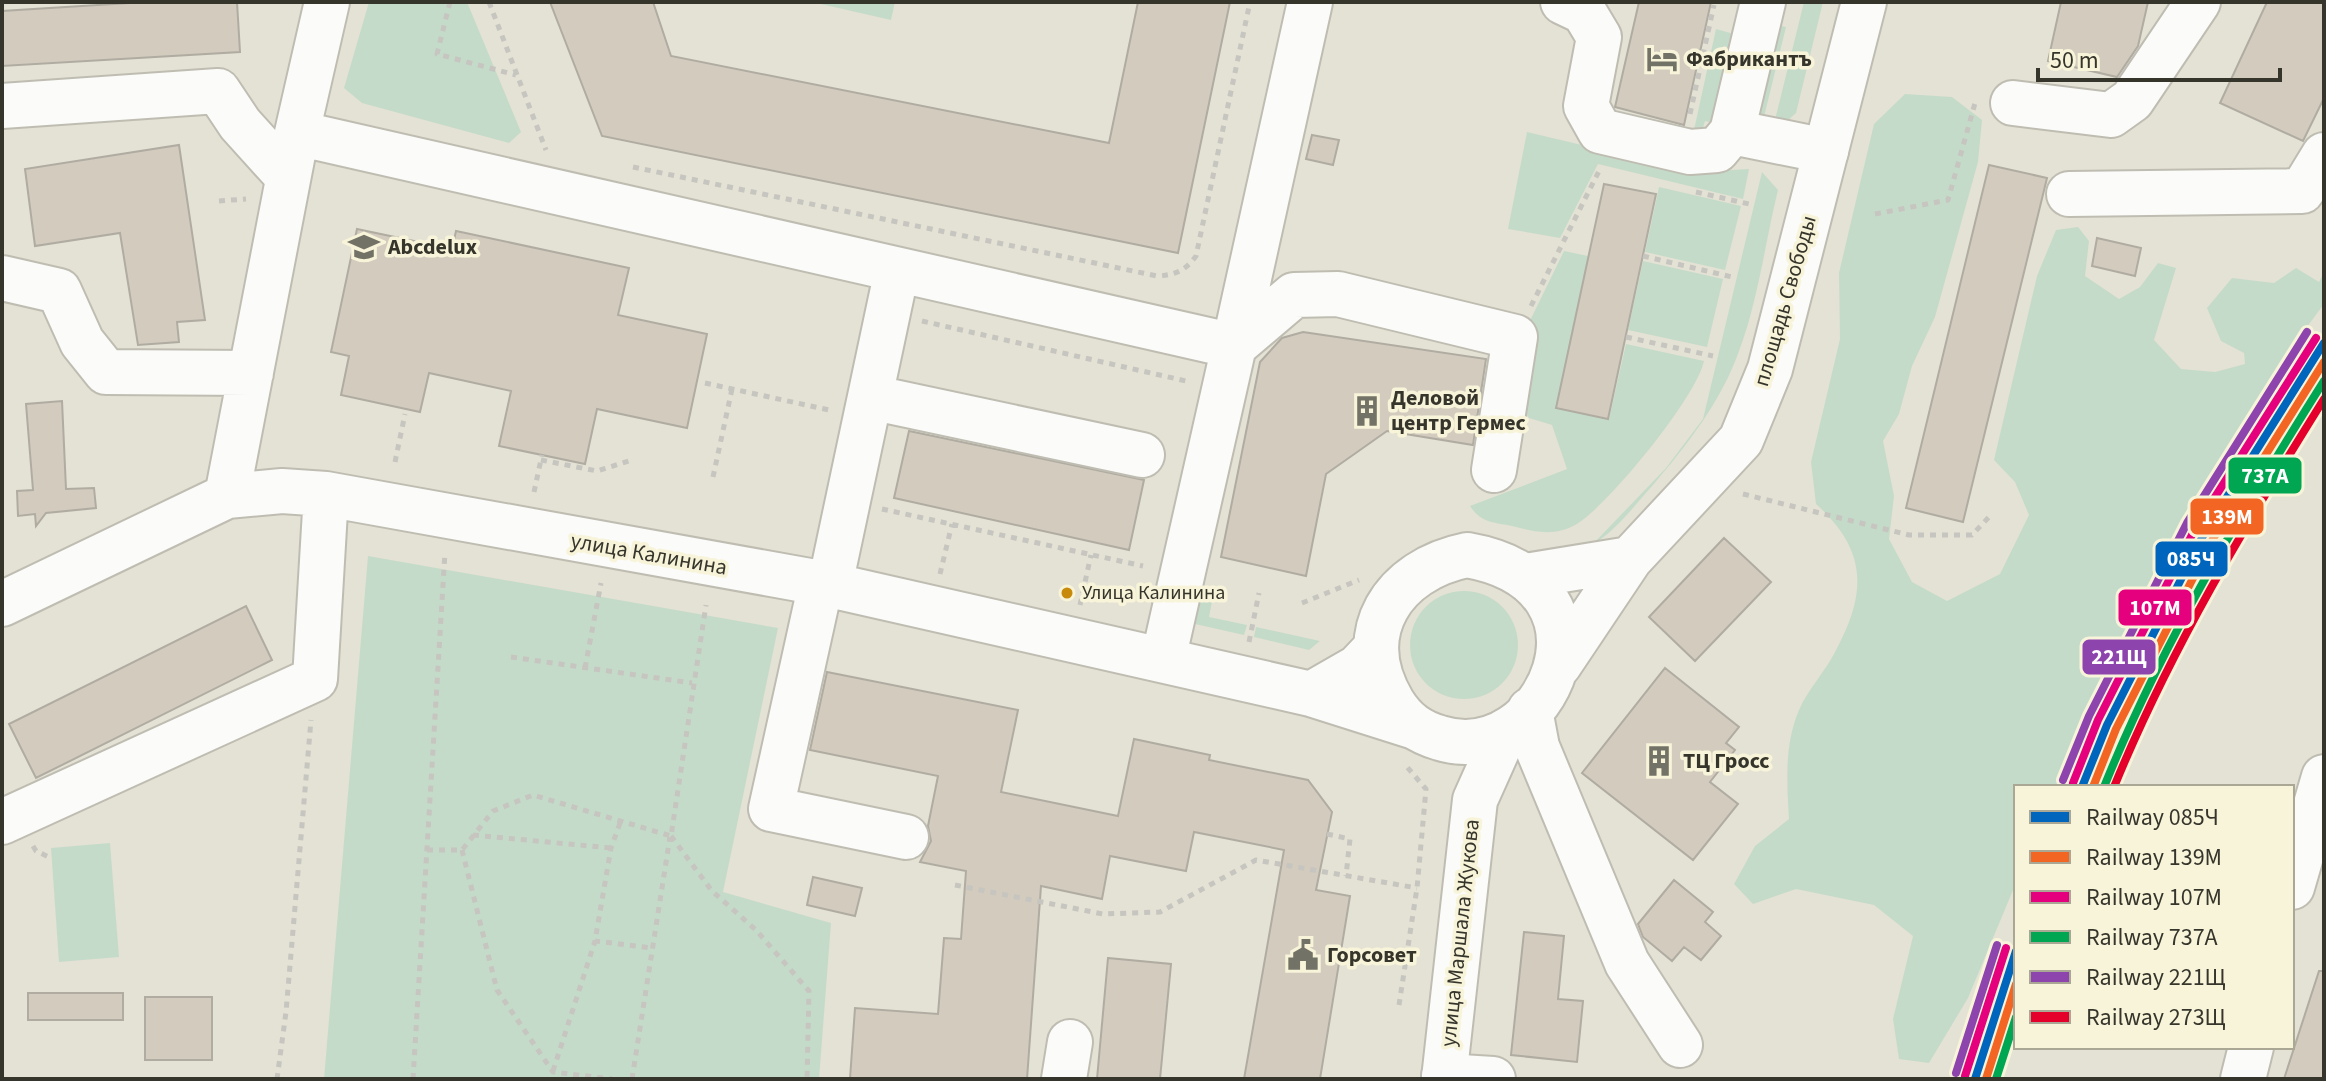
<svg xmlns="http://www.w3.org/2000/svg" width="2326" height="1081" viewBox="0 0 2326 1081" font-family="'Source Sans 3',sans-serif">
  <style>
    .green { fill: #c5dbca }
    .building { fill: #d2cbbe; stroke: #b0aca2; stroke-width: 2 }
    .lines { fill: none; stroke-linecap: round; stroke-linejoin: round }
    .minor-casing { stroke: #bfbdb2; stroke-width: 48 }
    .major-casing { stroke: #bfbdb2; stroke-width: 48 }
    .path { stroke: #c6c5bf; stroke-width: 5; stroke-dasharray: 6 6; stroke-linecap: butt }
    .minor { stroke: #fbfbf9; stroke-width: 44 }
    .major { stroke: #fbfbf9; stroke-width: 44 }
    .rail-1-casing { stroke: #f8f4da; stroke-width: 14 }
    .rail-2-casing { stroke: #f8f4da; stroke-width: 14 }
    .rail-3-casing { stroke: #f8f4da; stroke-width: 14 }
    .rail-4-casing { stroke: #f8f4da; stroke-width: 14 }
    .rail-5-casing { stroke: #f8f4da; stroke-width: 14 }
    .rail-6-casing { stroke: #f8f4da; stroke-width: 14 }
    .rail-1 { stroke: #0065bd; stroke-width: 8 }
    .rail-2 { stroke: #f26522; stroke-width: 8 }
    .rail-3 { stroke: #e5007d; stroke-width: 8 }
    .rail-4 { stroke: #00a651; stroke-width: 8 }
    .rail-5 { stroke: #8e44ad; stroke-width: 8 }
    .rail-6 { stroke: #e4002b; stroke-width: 8 }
    .bus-dot { fill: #c78a0b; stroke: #f8f4da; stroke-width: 3 }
    .labels { text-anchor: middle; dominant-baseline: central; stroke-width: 7; stroke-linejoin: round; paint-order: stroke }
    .bus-label { font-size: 20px; fill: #36352b; stroke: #f8f4da; text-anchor: start }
    .poi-label { font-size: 22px; font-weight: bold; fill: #36352b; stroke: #f8f4da; text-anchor: start }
    .street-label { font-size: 22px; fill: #36352b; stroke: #f8f4da }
    .line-badge { stroke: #f8f4da; stroke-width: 3 }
    .badge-label { font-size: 22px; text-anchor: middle; font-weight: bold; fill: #fff }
  </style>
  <rect width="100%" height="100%" fill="#e4e2d4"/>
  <path class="green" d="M369,2H467L521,132L509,143L362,103L344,88Z
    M812,2H895L891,20Z
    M1804,2H1823L1796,113L1785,123L1774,124Z
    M1772,24L1786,27L1763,121L1757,113Z
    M1716,29L1734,34L1713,123L1705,121L1702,131L1694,130Z
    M1905,94L1952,97L1982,120L1978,162L1935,317L1912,366L1899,414L1883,441L1894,496L1889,539L1912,582L1947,601L2000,574L2029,515L2015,482L1994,460L2037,276L2056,230L2078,227L2089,241L2085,276L2119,299L2140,287L2158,263L2176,268L2154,340L2181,369L2215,372L2245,364L2244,353L2221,341L2207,308L2232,278L2274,283L2296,268L2319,282L2324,272V304L2283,359L2185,515L2086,715L2056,787H2016V883L1968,998L1929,1063L1899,1059L1893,1019L1913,936L1874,905L1796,889L1753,904L1734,884L1755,846L1789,819C1787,783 1784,745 1799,710C1808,689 1825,672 1835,652C1867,593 1868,551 1816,504L1811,462L1840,339L1839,273L1874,124Z
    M1527,132L1696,172L1749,169L1743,199L1598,164L1560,238L1508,229Z
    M1762,172L1778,190C1765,243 1758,301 1739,351C1721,402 1687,445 1653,485C1633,507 1617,530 1592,545L1666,468L1703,419Z
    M1659,187L1741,206L1725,270L1645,252Z
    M1564,251L1588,256L1556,408L1609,419L1626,344L1704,361C1696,398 1610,503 1577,524C1555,537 1534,532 1512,526C1493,522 1481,523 1470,506L1567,469L1552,425L1529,418L1521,407L1524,333Z
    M1643,261L1723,279L1707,347L1628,330Z
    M368,556L778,628L723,892L831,923L819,1079H324Z
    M1214,591L1209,617L1247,625L1244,635L1195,624L1199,603Z
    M1410 645a54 54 0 1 1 108 0a54 54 0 1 1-108 0Z
    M1256,627L1320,641L1309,650L1254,637Z
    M110,843L119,957L59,962L51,848Z"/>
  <path class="building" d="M146,2H237L240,52L2,66V11Z
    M550,2H653L671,56L1109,143L1138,2H1230L1178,253L602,136Z
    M1639,2H1711L1684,125L1615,107Z
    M2061,2H2148L2138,46L2117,77L2048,61Z
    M2267,2H2324V98L2303,141L2220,103Z
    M1312,135L1339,140L1333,165L1306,159Z
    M179,145L205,320L177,322L179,342L138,345L120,233L35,246L25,169Z
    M1989,165L2047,178L1963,522L1906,508Z
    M1604,184L1656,194L1608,419L1556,408Z
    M357,229L452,249L456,231L629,268L618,315L707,334L687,428L597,409L585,464L499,446L511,391L429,373L420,412L341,395L349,356L331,352Z
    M2097,238L2141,248L2135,276L2092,266Z
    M1303,332L1486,359L1473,445L1387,431L1326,474L1306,576L1221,557L1260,362L1282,338Z
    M62,401L66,489L94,488L96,508L46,513L36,526L35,514L18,516L17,491L33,490L26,404Z
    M909,431L1144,480L1129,550L894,498Z
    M1724,538L1771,582L1695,661L1649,617Z
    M246,606L272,660L36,778L9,724Z
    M1665,668L1739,727L1726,743L1735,750L1710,782L1738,804L1693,860L1582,773Z
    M827,672L1018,710L1001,792L1118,816L1134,739L1210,755L1209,760L1308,780L1332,812L1316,890L1350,896L1320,1079H1244L1284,850L1194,832L1186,871L1110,856L1102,899L1041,886L1027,1079H850L855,1008L938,1014L944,938L961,939L966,871L920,862L931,841L928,826L938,776L810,750Z
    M813,877L862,888L855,916L807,905Z
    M1674,880L1713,912L1705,922L1721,936L1701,960L1684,947L1672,961L1643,937L1638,924Z
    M1524,932L1564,936L1558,999L1583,1001L1577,1062L1511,1055Z
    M1108,958L1171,964L1160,1079H1097Z
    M2319,971H2324V1079H2284Z
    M28,993H123V1020H28Z
    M145,997H212V1060H145Z"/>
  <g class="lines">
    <defs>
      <path id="minor" d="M1563,2L1584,12L1599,37L1586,106L1600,131L1690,152L1717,150L1732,132L1763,2
        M2013,103L2111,115L2132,100L2198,2
        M2,106L218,91L240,124L288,177
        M1732,132L1826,151
        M297,133L1234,346L1310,2
        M2069,194L2302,191L2324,155
        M2,278L59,291L82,342L106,372L251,373
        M870,397L897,270
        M227,496L297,133L327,2
        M821,583L771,809L906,837
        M830,585L870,397L1142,455
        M2,604L227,496L282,491L326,494L821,583L1311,694L1412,726
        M1163,660L1234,346L1294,295L1338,294L1515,337L1494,470
        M1311,694L1358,667L1376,648
        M1530,710L1537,747L1627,963L1680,1045
        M2,822L315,679L326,494
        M2292,887L2324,777
        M1444,1076L1493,1079
        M1064,1079L1070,1042
        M2243,1079L2251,1047"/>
      <path id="major" d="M1467,555C1631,584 1546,771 1440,738C1419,732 1405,722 1393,703C1351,633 1393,570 1467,555Z
        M1525,576L1630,559
        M1559,665L1630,559L1741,440L1770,369L1864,2
        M1444,1079L1475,800L1505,733"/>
    </defs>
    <use href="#minor" class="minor-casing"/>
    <use href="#major" class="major-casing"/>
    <path class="path" d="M450,2L437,54L516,75
      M489,2L546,150
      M1690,114L1714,5
      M633,167L1157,276C1175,275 1185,271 1196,256L1250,2
      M1696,192L1749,204
      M219,201L246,199
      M1875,214L1948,200L1975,103
      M1643,256L1732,277
      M1531,306L1600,169
      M922,321L1186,381
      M1626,337L1713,356
      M705,383L829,410
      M541,460L597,471L632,460
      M395,462L405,414
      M713,477L732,389
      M534,492L542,455
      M1743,494L1909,535H1972L1989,517
      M882,509L1143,566
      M940,574L952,524
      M1302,603L1359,580
      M1080,605L1091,555
      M1249,642L1259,593
      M511,657L692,683
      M585,668L601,583
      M620,823L611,848L595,941L652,948
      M1327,834L1350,839L1346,876
      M473,835L611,848
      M671,836L712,891L756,930L809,991L807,1079
      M33,846L36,851L51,858
      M427,850H462L493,811L533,795L671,836L706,605
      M462,850L497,990L553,1072L612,1079
      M955,885L1103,914L1160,912L1256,860L1417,888
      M1399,1005L1417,888L1426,789L1407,767
      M553,1071L595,941
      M277,1079L286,1012L311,720
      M413,1079L445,552
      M632,1079L670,837"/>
    <use href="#minor" class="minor"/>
    <use href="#major" class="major"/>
    <defs>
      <path id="rail-1" d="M2082,787L2107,725L2205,532L2324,343
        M1975,1079L2016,951"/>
      <path id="rail-2" d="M2093,787L2116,729L2214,537L2324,362
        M1986,1079L2016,984"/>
      <path id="rail-3" d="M2073,783L2098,720L2196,527L2316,338
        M1965,1076L2006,948"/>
      <path id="rail-4" d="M2104,787C2162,643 2242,511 2324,381
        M1996,1079L2016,1017"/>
      <path id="rail-5" d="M2063,780L2089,716L2187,523L2307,332
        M1956,1073L1997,945"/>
      <path id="rail-6" d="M2114,787C2170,650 2246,524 2324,399"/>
    </defs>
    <use href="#rail-1" class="rail-1-casing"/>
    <use href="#rail-2" class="rail-2-casing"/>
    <use href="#rail-3" class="rail-3-casing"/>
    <use href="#rail-4" class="rail-4-casing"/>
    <use href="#rail-5" class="rail-5-casing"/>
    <use href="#rail-6" class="rail-6-casing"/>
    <use href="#rail-1" class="rail-1"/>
    <use href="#rail-2" class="rail-2"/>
    <use href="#rail-3" class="rail-3"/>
    <use href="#rail-4" class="rail-4"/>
    <use href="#rail-5" class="rail-5"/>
    <use href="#rail-6" class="rail-6"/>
  </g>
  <defs>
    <symbol id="hotel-bare" viewBox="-9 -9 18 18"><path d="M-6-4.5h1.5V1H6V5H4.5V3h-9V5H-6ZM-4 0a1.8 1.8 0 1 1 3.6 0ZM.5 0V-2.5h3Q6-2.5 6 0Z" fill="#737266" stroke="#f8f4da" stroke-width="2.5" paint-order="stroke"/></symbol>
    <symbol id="school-bare" viewBox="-9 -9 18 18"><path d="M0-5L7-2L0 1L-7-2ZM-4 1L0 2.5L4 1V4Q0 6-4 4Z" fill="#737266" stroke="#f8f4da" stroke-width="2.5" paint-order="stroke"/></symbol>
    <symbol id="building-bare" viewBox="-9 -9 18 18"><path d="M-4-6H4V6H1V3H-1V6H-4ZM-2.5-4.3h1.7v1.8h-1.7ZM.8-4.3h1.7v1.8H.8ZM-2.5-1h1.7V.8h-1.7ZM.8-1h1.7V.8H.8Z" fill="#737266" stroke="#f8f4da" stroke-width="2.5" paint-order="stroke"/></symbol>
    <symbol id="civic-bare" viewBox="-9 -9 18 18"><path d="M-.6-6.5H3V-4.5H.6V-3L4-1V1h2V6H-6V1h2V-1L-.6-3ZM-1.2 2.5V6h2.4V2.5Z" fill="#737266" stroke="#f8f4da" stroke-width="2.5" paint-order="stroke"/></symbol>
  </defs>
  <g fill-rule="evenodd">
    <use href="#hotel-bare" x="1640" y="37" width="44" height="44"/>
    <use href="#school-bare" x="342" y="225" width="44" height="44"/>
    <use href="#building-bare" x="1345" y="389" width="44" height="44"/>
    <use href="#building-bare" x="1637" y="739" width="44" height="44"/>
    <use href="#civic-bare" x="1281" y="933" width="44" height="44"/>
  </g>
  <circle class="bus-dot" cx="1067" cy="593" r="7"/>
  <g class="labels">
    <g class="bus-label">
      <text x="1082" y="593">Улица Калинина</text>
    </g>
    <g class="poi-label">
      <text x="1686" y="59">Фабрикантъ</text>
      <text x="388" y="247">Abcdelux</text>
      <text x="1391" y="398">Деловой<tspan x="1391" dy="25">центр Гермес</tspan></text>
      <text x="1683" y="761">ТЦ Гросс</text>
      <text x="1327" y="955">Горсовет</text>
    </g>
    <g class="street-label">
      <text transform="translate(1785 301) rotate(-74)">площадь Свободы</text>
      <text transform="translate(649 554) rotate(10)">улица Калинина</text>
      <text transform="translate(1460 933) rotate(-84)">улица Маршала Жукова</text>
    </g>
  </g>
  <g class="line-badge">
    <rect x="2227" y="456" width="76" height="39" rx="8" fill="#00a651"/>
    <rect x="2189" y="497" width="76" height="39" rx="8" fill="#f26522"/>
    <rect x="2154" y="540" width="75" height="38" rx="8" fill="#0065bd"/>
    <rect x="2117" y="588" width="76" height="39" rx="8" fill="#e5007d"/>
    <rect x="2081" y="638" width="76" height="38" rx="8" fill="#8e44ad"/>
  </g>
  <g class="badge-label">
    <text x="2265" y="483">737А</text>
    <text x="2227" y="524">139М</text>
    <text x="2191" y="566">085Ч</text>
    <text x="2155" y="615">107М</text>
    <text x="2119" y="664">221Щ</text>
  </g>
  <rect width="2326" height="1081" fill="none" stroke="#36352b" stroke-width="8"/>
  <rect x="2014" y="785" width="280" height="264" fill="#f8f4da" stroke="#aaa894" stroke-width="2"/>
  <rect x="2030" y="811" width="40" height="12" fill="#0065bd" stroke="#aaa894" stroke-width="2"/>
  <text x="2086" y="825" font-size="24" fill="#36352b">Railway 085Ч</text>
  <rect x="2030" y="851" width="40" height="12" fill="#f26522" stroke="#aaa894" stroke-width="2"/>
  <text x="2086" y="865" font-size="24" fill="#36352b">Railway 139М</text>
  <rect x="2030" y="891" width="40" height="12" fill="#e5007d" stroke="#aaa894" stroke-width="2"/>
  <text x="2086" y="905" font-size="24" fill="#36352b">Railway 107М</text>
  <rect x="2030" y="931" width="40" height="12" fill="#00a651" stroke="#aaa894" stroke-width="2"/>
  <text x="2086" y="945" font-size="24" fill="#36352b">Railway 737А</text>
  <rect x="2030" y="971" width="40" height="12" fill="#8e44ad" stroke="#aaa894" stroke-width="2"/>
  <text x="2086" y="985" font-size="24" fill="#36352b">Railway 221Щ</text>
  <rect x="2030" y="1011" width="40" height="12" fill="#e4002b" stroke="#aaa894" stroke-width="2"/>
  <text x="2086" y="1025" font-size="24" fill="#36352b">Railway 273Щ</text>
  <path d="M2038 68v12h242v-12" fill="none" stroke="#36352b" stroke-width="4"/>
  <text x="2050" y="68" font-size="24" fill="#36352b" stroke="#f8f4da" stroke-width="6" paint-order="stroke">50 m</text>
</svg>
